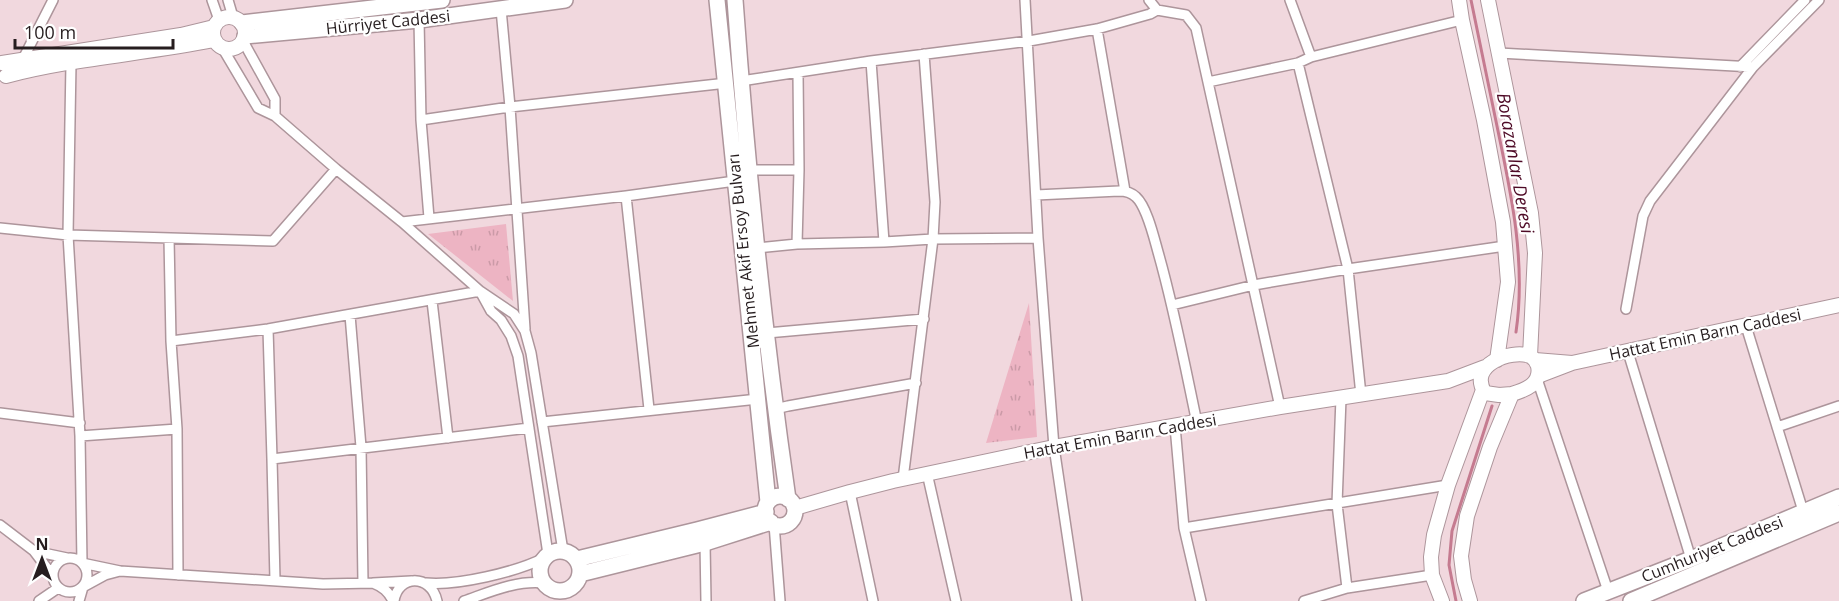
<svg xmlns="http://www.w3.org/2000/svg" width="1839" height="601" viewBox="0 0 1839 601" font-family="'Open Sans',sans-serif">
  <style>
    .grass { fill: url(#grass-tufts) }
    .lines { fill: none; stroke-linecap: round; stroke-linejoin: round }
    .stream { stroke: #c57b90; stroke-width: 3 }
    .street-casing { stroke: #ad959b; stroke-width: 12 }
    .secondary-casing { stroke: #ad959b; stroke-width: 16 }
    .primary-casing { stroke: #ad959b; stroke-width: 18 }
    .street { stroke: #fff; stroke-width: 9 }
    .secondary { stroke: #fff; stroke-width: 14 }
    .primary { stroke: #fff; stroke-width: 15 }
    .labels { text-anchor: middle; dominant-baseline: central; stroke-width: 4.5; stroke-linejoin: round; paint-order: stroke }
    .street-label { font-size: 16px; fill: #261d1f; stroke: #fff }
    .water-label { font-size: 18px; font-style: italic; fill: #4e0a26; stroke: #fff }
  </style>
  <defs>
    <pattern id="grass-tufts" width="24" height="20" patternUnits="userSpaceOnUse" patternTransform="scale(1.5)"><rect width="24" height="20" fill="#edb4c3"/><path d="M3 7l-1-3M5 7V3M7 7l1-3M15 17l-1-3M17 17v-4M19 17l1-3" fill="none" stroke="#cb9aa7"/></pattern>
  </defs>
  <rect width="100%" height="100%" fill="#f1d8de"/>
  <path class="grass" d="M506,224L513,301L428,234Z
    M1029,303L1037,437L986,443Z"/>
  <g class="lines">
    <path class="stream" d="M1471,0C1480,44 1489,87 1498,131C1512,197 1526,264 1516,332
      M1456,601L1449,565L1452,531L1492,406"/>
    <defs>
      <path id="street" d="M212,0L219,20
        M228,0L233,17
        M1025,0L1038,238L1054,447L1077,601
        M1149,0L1157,10L1186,15L1196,28L1280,407
        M1290,0L1311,57
        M501,9L510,107L525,329
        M419,20L421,120L429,218
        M1097,29L1125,191
        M223,49L258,108L275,116V99L243,41
        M1499,53L1753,67
        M23,59L53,0
        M871,61L1029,41L1097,29L1150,14L1157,10
        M71,63L68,235L80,436L82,563L120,571L105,575L83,587L79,601
        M1298,63L1348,269L1361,395
        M1740,67L1805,0
        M741,81L871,61L884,242L933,239L1038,238
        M1208,82L1298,63L1311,57L1462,20
        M275,116L336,169L402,222L480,291L514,314L525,331L531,353L563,551
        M421,120L510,107L727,83
        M750,170H799
        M1036,195L1119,191C1125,191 1132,193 1136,197C1147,207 1154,238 1158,252C1174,308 1185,366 1197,423
        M626,196L649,409
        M402,222L626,196L735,181
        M0,228L68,235L273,241L336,169
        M169,238L171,341L177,429L178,575
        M797,244L799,170L798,73
        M757,248L797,244L884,242
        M480,291L491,311L501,320L511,336L518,356L548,554
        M432,301L448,438
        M1172,305L1254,285L1348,269L1505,246
        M1626,309L1643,216L1650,201L1753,67L1819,0
        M350,315L361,447L363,583
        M1746,326L1803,511
        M268,329L272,459L529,428
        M767,333L924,319
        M171,341L268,329L480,291
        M1628,352L1691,559
        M1537,379L1608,591
        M775,409L788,406L916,383
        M0,413L80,423
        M542,422L758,399
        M1175,426L1184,528L1201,601
        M1777,427L1839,406
        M80,436L177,429
        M272,459L275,580
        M927,473L956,601
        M903,479L933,239L935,202L924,54
        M850,492L873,601
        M774,524L780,601
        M0,525L34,551
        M1184,528L1448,485
        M705,543L706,601
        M53 575a17 17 0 1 1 34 0a17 17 0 1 1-34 0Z
        M120,571L323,584L373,583
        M53,576L34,551L67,558
        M426,583C457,586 516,572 544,558
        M1347,588L1432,575
        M39,601L58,588
        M393,601C388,591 383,587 373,583L411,581
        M394,601C398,574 431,574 437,601
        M464,601C490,592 516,580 544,583
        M1304,601L1347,588L1337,504L1341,398"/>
      <path id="secondary" d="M1459,0L1462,20L1484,120L1503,222L1508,282L1497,360
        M1488,0L1531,213L1535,253L1530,356
        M213 33a16 16 0 1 1 32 0a16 16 0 1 1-32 0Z
        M2,63L181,35L214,27
        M6,76C74,58 145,54 214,40
        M1535,360L1572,363L1538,376
        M1572,363L1839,305
        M795,508L850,492L893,481L1054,447L1280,407L1448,381L1485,367
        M1442,601L1432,575L1431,557L1434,535L1448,485L1483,390
        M1470,601L1464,580L1461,556L1467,516L1490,447L1512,394C1525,390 1542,384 1538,366C1537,362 1534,358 1530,356C1511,349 1467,365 1485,393L1499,395L1512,394"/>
      <path id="primary" d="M717,0L768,502
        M735,0C747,167 764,333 788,499
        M242,23L442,0
        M245,36L419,20L565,0
        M765 511a15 15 0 1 1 30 0a15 15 0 1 1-30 0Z
        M540 571a20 20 0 1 1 40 0a20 20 0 1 1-40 0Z
        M577,559L697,530L766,512
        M580,574L705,543L771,522
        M1584,601L1691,559L1839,497
        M1631,601L1839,513"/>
    </defs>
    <use href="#street" class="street-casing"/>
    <use href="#secondary" class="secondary-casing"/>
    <use href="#primary" class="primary-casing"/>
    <use href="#street" class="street"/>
    <use href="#secondary" class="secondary"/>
    <use href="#primary" class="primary"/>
  </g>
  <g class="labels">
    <g class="street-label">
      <text transform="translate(388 22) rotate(-6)">Hürriyet Caddesi</text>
      <text transform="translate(743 251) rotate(-96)">Mehmet Akif Ersoy Bulvarı</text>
      <text transform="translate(1705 334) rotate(-12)">Hattat Emin Barın Caddesi</text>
      <text transform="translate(1120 436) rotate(-10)">Hattat Emin Barın Caddesi</text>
      <text transform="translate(1712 549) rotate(-22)">Cumhuriyet Caddesi</text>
    </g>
    <g class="water-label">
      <text transform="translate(1516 163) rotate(80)">Borazanlar Deresi</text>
    </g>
  </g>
  <g transform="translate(42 559)" stroke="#ffffff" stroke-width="4.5" paint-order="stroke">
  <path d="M0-4.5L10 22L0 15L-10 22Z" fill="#261d1f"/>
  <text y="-9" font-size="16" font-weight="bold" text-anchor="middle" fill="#261d1f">N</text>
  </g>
  <path d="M15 39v9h158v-9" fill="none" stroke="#261d1f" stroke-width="3"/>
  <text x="24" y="39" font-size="18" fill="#261d1f" stroke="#ffffff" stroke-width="4.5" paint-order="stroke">100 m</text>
</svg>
